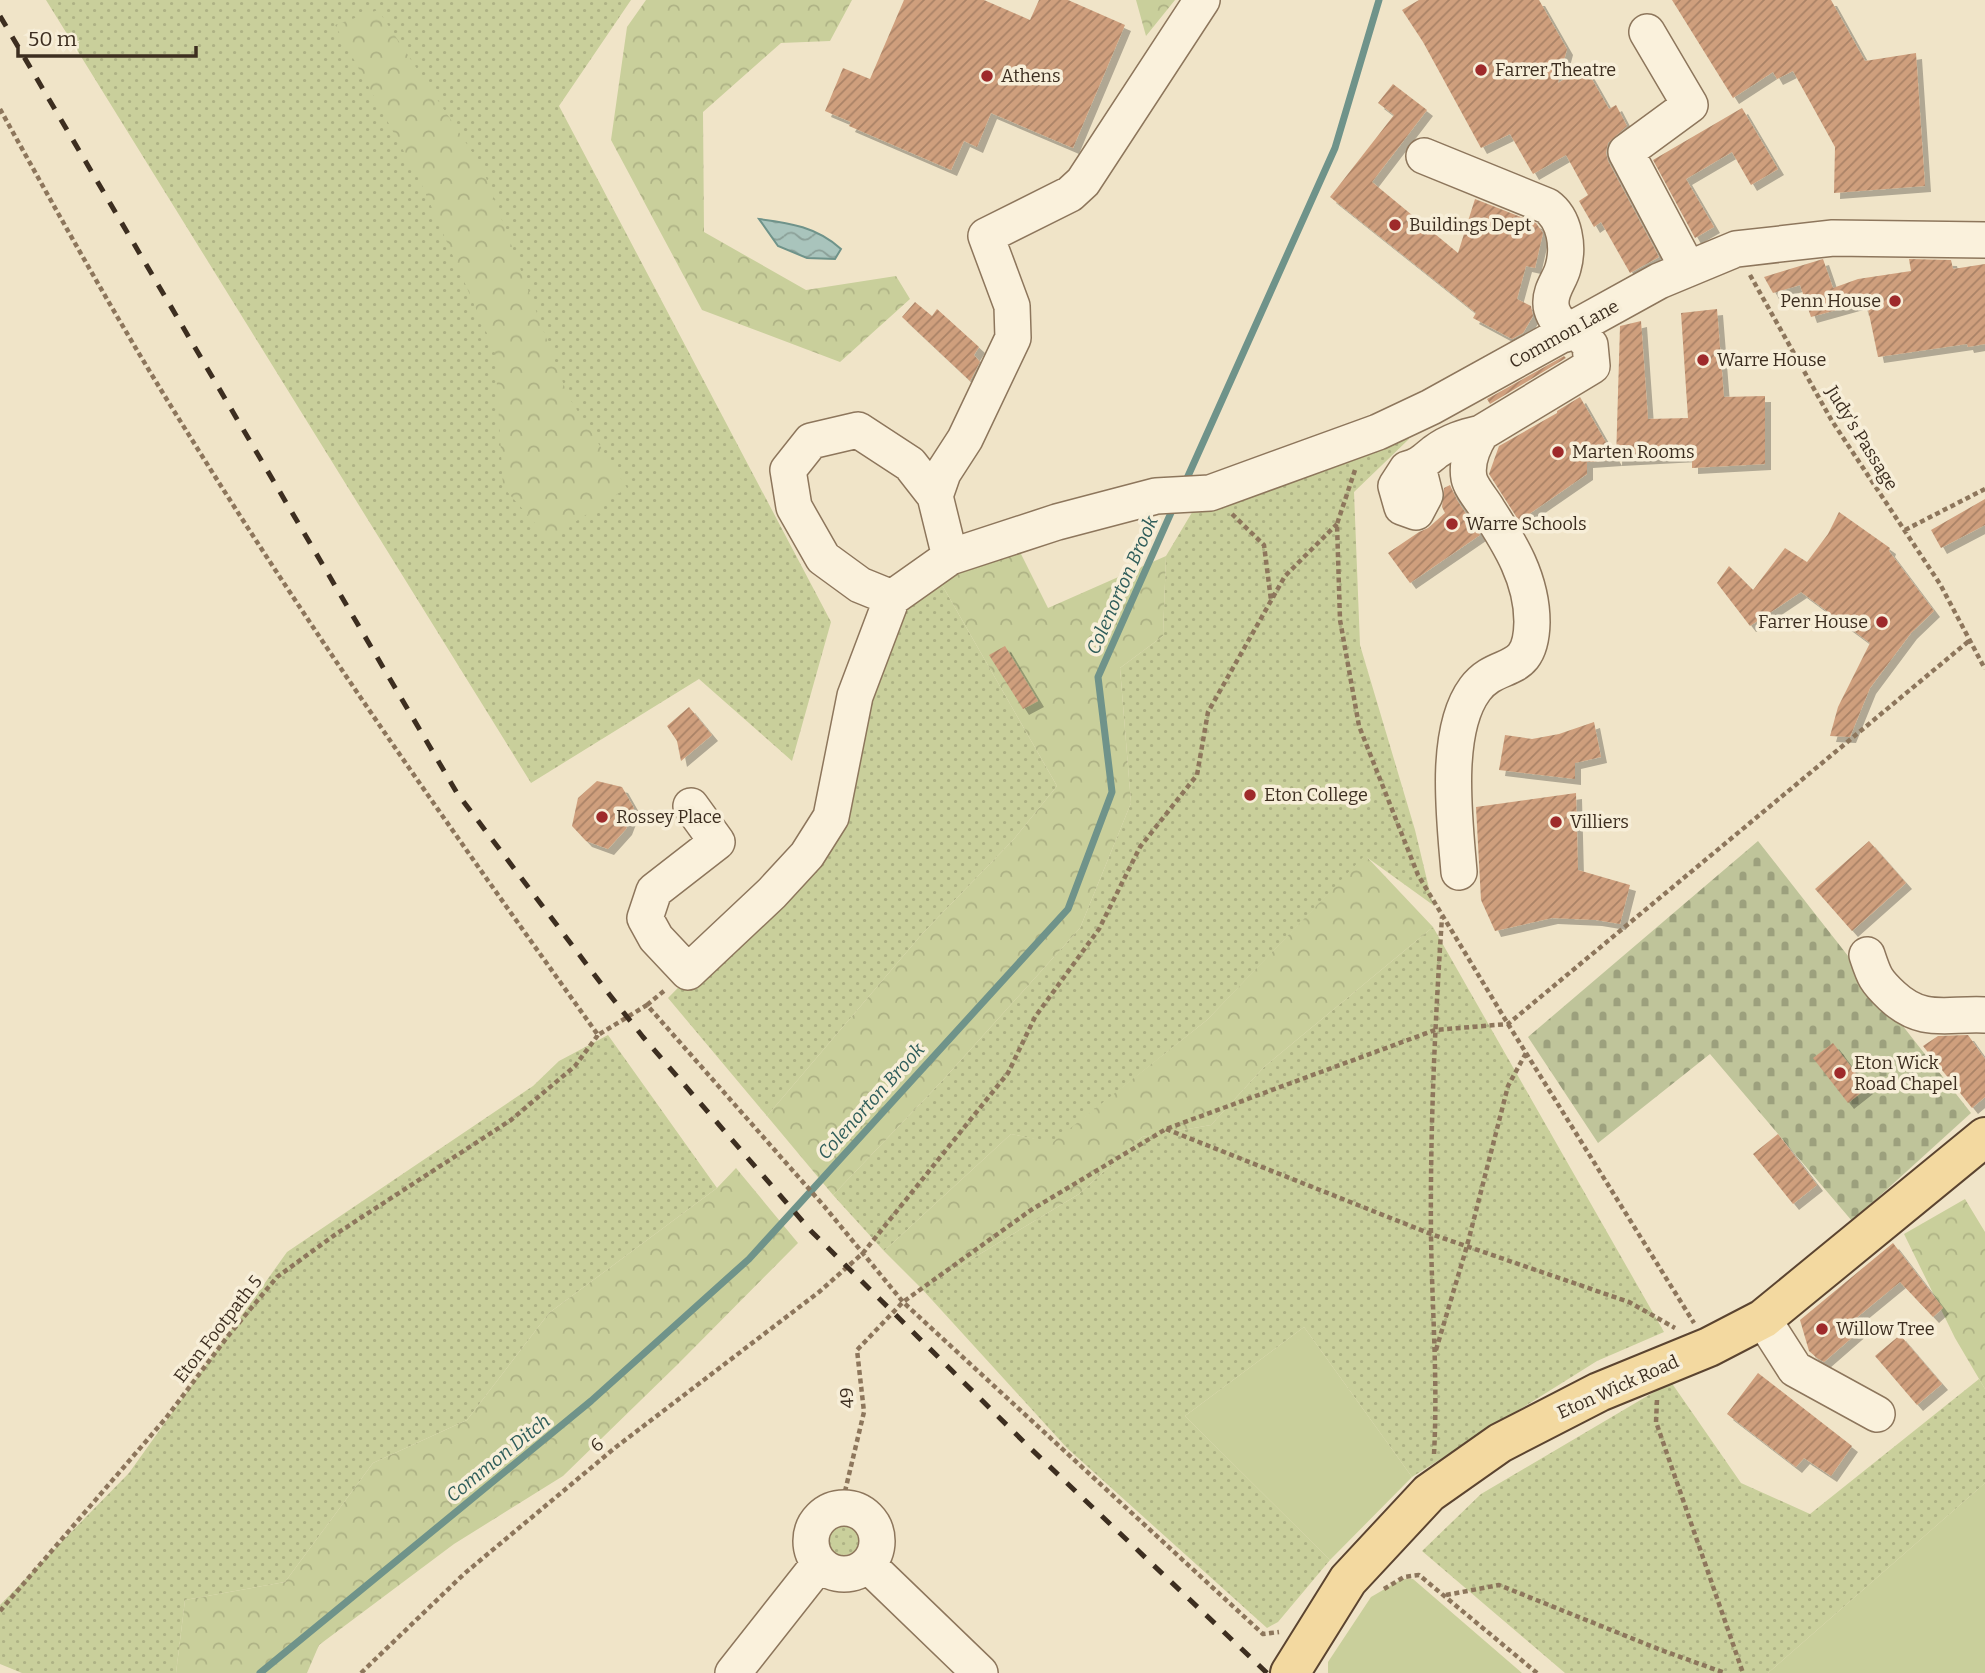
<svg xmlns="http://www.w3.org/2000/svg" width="1985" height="1673" viewBox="0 0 1985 1673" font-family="Bitter,serif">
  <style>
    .grass { fill: url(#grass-dots) }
    .forest { fill: url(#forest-crowns) }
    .cemetery { fill: url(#cemetery-stones) }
    .green { fill: #c9cf9b }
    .water { fill: url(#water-waves); stroke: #6f938a; stroke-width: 2 }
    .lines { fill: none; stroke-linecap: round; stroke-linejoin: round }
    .stream { stroke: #6f938a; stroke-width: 7 }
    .building { fill: url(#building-hatch); filter: url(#shadow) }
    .minor-casing { stroke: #8d765c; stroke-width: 38 }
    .major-casing { stroke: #5b4430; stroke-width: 42 }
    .path { stroke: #8d765c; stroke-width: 4.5; stroke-dasharray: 5 3.5; stroke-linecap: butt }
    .minor { stroke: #faf1dc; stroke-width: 35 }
    .major { stroke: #f3d9a0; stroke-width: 38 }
    .rail { stroke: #3d2e20; stroke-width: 5; stroke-dasharray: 12 12; stroke-linecap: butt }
    .poi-dot { fill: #9e2a2b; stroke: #f7eed8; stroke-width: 2.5 }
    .labels { text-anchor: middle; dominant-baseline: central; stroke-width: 7; stroke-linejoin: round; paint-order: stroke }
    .poi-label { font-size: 18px; fill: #3d2e20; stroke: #f7eed8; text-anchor: start }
    .street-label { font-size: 18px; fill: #3d2e20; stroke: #f7eed8 }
    .water-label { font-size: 19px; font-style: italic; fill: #2f5d5a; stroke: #f7eed8 }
  </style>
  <defs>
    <pattern id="grass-dots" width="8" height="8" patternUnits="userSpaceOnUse" patternTransform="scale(1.75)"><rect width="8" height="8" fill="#c9cf9b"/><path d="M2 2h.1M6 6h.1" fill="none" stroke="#aeb285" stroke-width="1.8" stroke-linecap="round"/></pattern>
    <pattern id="forest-crowns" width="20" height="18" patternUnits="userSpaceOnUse" patternTransform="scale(1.75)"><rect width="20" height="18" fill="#c9cf9b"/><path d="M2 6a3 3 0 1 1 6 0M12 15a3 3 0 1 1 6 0" fill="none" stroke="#aeb285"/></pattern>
    <pattern id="cemetery-stones" width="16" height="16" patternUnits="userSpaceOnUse" patternTransform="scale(1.75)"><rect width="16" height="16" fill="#bfc49a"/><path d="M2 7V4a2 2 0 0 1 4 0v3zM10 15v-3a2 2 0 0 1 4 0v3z" fill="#9ca07d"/></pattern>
    <pattern id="water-waves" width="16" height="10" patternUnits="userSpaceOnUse" patternTransform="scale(1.75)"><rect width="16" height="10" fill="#a9c4bc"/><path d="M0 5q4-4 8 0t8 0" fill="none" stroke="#8ba098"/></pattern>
    <pattern id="building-hatch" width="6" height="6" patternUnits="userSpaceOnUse" patternTransform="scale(1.75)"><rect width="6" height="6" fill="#cf9f7d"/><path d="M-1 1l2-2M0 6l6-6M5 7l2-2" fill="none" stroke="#a98266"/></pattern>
    <filter id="shadow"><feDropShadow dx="6" dy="6" stdDeviation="0" flood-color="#0004"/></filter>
  </defs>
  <rect width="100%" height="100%" fill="#f0e4c8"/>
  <path class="grass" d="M46,0H631L559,106L831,622L792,761L699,679L531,783Z
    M1408,428L1409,439L1354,492L1360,645L1415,830L1433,905L1365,856L1207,1020L1053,1143L1011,1134L884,1251L833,1195L942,1081L1080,928L1131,803L1120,668L1163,636L1166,556L1197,504Z
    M938,578L1057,786L1014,839L922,934L767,1116L668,998L729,936L829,825L897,610Z
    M1433,927L1664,1332L1597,1361L1412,1477L1304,1327L1185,1416L1330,1560L1278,1622L1267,1628L1067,1448L922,1289L1079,1194L1142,1137L1211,1125L1264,1067Z
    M608,1035L717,1188L549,1313L467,1420L373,1463L285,1582L185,1600L176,1673H22L0,1664V1605L129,1473L287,1252L533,1086L559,1061Z
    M1979,1379L1985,1389V1483L1768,1673H1565L1422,1551L1481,1494L1671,1382L1741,1483L1810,1514Z
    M823 1535a20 20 0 1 1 40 0a20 20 0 1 1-40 0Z"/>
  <path class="forest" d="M646,0H852L830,41L781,43L703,112L704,232L806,290L896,276L910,299L840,362L702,310L611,140L627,27Z
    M1136,0H1175L1146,36Z
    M378,10L482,167L568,396L627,488L549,539L503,487L495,352L421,183L335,25Z
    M1015,542L1048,608L1166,556L1163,636L1120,668L1131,803L1080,928L942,1081L833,1195L767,1116L922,934L1014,839L1057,786L938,578Z
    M1365,855L1433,927L1264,1067L1211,1125L1142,1137L1079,1194L922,1289L884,1251L1011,1134L1053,1142L1207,1020Z
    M736,1168L798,1243L677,1365L563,1476L454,1544L319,1645L307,1673H176L185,1600L285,1582L373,1463L467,1420L549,1313L717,1188Z
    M1965,1199L1985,1232V1389L1955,1338L1904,1234Z"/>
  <path class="cemetery" d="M1758,841L1971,1113L1852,1221L1710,1054L1598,1143L1528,1037Z"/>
  <path class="green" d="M1304,1327L1412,1477L1330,1560L1185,1416Z
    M1985,1483V1673H1768Z
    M1402,1579H1413L1522,1673H1328V1662L1371,1597Z"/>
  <path class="water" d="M759,219C790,223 817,227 841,249L835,259L807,258L778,246Z"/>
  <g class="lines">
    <path class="stream" d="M1184,485L1335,148L1379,0
      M260,1673L591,1401L749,1259L1068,909L1112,792L1098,677L1174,506"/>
  </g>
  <path class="building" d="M904,0H984L1030,20L1039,0H1068L1125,25L1073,148L991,113L977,147L964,141L951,170L849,126L851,122L825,111L843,68L870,79Z
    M1419,0H1539L1567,49L1558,83L1585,67L1609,109L1616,105L1627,126L1608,143L1606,153L1608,161L1659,257L1630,273L1601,222L1594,227L1579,201L1588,195L1566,155L1533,174L1510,134L1481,148L1423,42L1402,10Z
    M1672,0H1831L1865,61L1916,53L1925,186L1834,193L1835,147L1793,71L1777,79L1773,72L1733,98Z
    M1393,84L1427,110L1372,182L1458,253L1475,199L1536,223L1543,233L1535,268L1526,266L1517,299L1531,306L1533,316L1523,333L1512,339L1473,318L1476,313L1330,197L1394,115L1378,103Z
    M1742,108L1778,169L1751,185L1732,152L1686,179L1714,227L1695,238L1653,160Z
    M1823,259L1833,288L1858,279L1911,271L1909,259L1951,260L1953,269L1985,264V344L1968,347L1967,344L1878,357L1868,309L1863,310L1861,303L1811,317L1800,285L1773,293L1764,277Z
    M915,302L932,316L937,309L979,347L974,355L980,362L970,381L902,317Z
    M1717,309L1724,397L1765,396V464L1692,468V456L1616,460L1620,326L1641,321L1648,419L1688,418L1681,313Z
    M1564,356L1566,358L1490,404L1487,399Z
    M1580,397L1616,460L1587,462V474L1519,521L1489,474L1499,446L1557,413V411Z
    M1450,485L1457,500L1480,535L1410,583L1388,553L1419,532L1428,528L1445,513L1442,507L1444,488Z
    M1985,499V525L1941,548L1931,530Z
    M1839,512L1890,548L1889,551L1934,611L1911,633L1870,688L1850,737L1830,736L1838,707L1870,643L1801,592L1750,626L1717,583L1729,566L1753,590L1785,548L1807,562L1828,534Z
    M1005,646L1038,701L1023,709L989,655Z
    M689,707L712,735L681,761L677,741L667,726Z
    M1594,722L1601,757L1575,763V779L1499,770L1505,735L1532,739L1559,734Z
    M597,781L622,787L634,808L626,829L608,849L586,841L572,826L578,798Z
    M1576,793L1578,870L1630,885L1620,924L1596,920L1552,918L1495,931L1481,900L1476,807Z
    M1869,841L1906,883L1852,931L1815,889Z
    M1968,1035L1985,1059V1097L1972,1108L1923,1046L1938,1036Z
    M1833,1043L1867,1088L1848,1103L1813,1058Z
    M1778,1134L1817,1185L1793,1204L1753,1154Z
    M1893,1243L1943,1308L1933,1317L1900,1282L1855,1319L1863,1328L1824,1362L1817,1358L1809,1351L1800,1320Z
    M1900,1335L1942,1384L1917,1405L1875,1356Z
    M1758,1373L1852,1446L1831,1476L1804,1458L1796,1467L1727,1414Z"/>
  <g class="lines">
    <defs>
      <path id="minor" d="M1647,32L1690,105L1626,152L1688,269
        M1424,156L1547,206C1565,219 1569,247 1563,268C1560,280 1550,290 1551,304C1551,314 1561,325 1566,334
        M1418,467L1425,495L1416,512L1402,507L1396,486L1407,469C1420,466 1425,460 1435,452C1450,441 1464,437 1481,433
        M935,496L943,473L965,439L1013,338L1012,306L986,236L1070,194L1083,182L1202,0
        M950,557L935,496L910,464L858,430L811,441L788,470L794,507L823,558L860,585L892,598L950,557L1057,522L1156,496L1210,493L1378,432L1431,407L1659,281L1736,249L1833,238L1985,240
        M691,806L717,842L654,891L645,918L656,938L688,972L772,893L807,855L831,817L855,696L892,598
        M1459,872C1455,822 1443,732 1475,689C1498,658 1531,679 1532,622C1532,579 1510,544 1488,510C1483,501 1471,488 1469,478C1466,462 1473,446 1481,433L1592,366L1590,345L1575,328
        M1867,955C1874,976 1875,980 1892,996C1923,1025 1947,1013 1985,1015
        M1763,1319L1795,1369L1877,1414
        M811 1541a33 33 0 1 1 66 0a33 33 0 1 1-66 0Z
        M868,1565L980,1673
        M733,1673L819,1564"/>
      <path id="major" d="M1290,1673L1348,1580L1429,1493L1500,1443L1599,1392L1709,1347L1763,1319L1985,1137"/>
    </defs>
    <use href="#minor" class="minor-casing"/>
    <use href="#major" class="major-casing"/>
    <path class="path" d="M0,109C61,219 122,329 189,435C317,641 457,838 598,1035L647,1005L824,1206L903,1302L1263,1634L1279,1632
      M1750,275L1832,421L1940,584L1985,669
      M1355,470L1337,524L1340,620L1359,726L1418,875L1508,1024L1694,1323
      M1232,514L1264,545L1271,600
      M1905,530L1985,489
      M647,1005L665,990
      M1166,1129L1431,1234L1629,1302L1675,1328
      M1436,1350L1467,1246L1508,1086L1526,1053
      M1657,1400L1656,1422L1743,1673
      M1434,1454C1438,1381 1432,1308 1431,1236C1430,1129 1435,1023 1442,917
      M841,1508L864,1412L857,1350L903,1302L1031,1210L1166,1129L1435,1030L1508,1024L1970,640
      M1384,1589L1404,1577L1419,1575L1537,1673
      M1446,1595L1499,1585L1661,1650L1725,1673
      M0,1611L166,1418L228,1336L277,1277L336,1234L511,1120L575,1066L598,1035
      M361,1673L465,1573L616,1447L819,1292L863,1253L1008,1073L1035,1017L1099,929L1140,847L1197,775L1208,712L1285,576L1337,524"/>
    <use href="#minor" class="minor"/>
    <use href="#major" class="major"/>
    <path class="rail" d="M0,16L457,793L609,994L643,1037L811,1231L1028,1446L1267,1673"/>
  </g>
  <g class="poi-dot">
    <circle cx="1481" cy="70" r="7"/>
    <circle cx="987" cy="76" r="7"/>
    <circle cx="1395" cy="225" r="7"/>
    <circle cx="1895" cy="301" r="7"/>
    <circle cx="1703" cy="360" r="7"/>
    <circle cx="1558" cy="452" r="7"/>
    <circle cx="1452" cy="524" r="7"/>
    <circle cx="1882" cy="622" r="7"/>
    <circle cx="1250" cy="795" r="7"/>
    <circle cx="602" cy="817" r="7"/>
    <circle cx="1556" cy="822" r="7"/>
    <circle cx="1840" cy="1073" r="7"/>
    <circle cx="1822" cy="1329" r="7"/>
  </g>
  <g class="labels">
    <g class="poi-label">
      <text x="1495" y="70">Farrer Theatre</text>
      <text x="1001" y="76">Athens</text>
      <text x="1409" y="225">Buildings Dept</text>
      <text x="1881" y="301" text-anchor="end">Penn House</text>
      <text x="1717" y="360">Warre House</text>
      <text x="1572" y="452">Marten Rooms</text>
      <text x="1466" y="524">Warre Schools</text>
      <text x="1868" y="622" text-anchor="end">Farrer House</text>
      <text x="1264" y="795">Eton College</text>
      <text x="616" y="817">Rossey Place</text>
      <text x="1570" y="822">Villiers</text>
      <text x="1854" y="1063">Eton Wick<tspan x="1854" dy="21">Road Chapel</tspan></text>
      <text x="1836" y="1329">Willow Tree</text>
    </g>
    <g class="street-label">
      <text transform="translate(1564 334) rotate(-29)">Common Lane</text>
      <text transform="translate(1862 438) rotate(58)">Judy's Passage</text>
      <text transform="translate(218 1329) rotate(-52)">Eton Footpath 5</text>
      <text transform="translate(1618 1387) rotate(-24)">Eton Wick Road</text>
      <text transform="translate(847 1398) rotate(-94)">49</text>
      <text transform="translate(597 1445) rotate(-40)">6</text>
    </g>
    <g class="water-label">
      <text transform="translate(1122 585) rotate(-66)">Colenorton Brook</text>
      <text transform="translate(871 1101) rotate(-48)">Colenorton Brook</text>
      <text transform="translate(498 1458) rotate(-39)">Common Ditch</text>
    </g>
  </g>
  <path d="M18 46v10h178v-10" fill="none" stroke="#3d2e20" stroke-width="3.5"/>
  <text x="28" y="46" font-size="21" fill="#3d2e20" stroke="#f7eed8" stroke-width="5" paint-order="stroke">50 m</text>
</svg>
